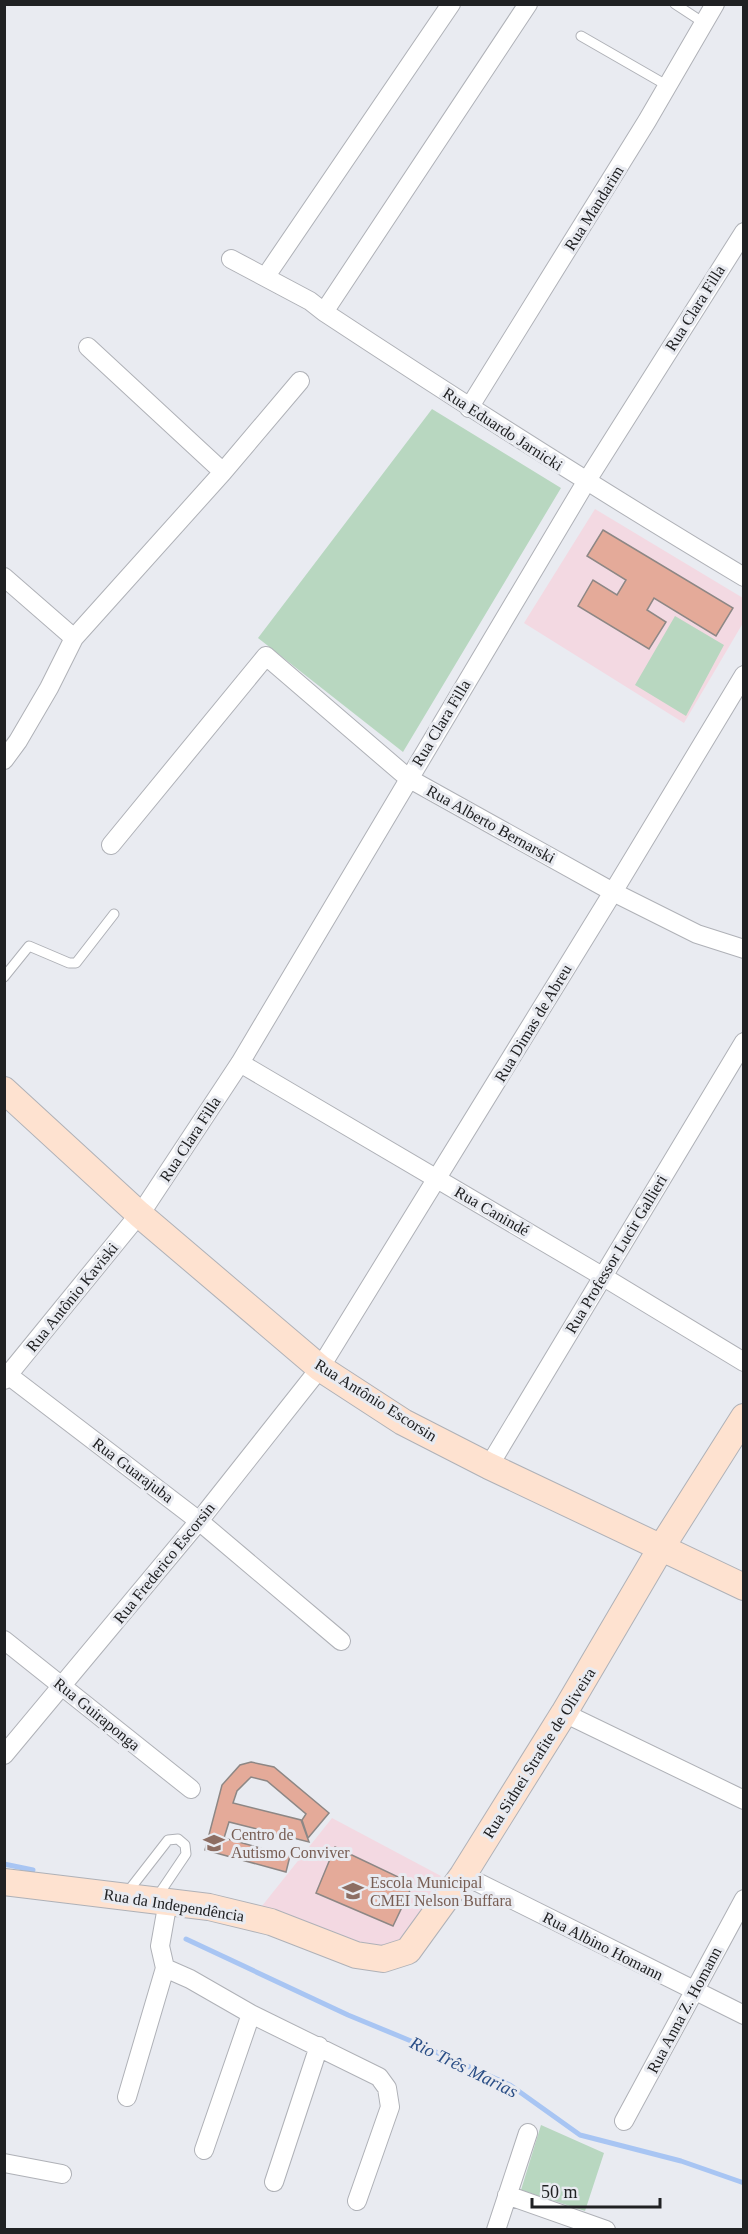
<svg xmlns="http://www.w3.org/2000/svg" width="748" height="2234" viewBox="0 0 748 2234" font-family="'Times New Roman',serif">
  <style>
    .education { fill: #f3d9e2 }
    .green { fill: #b8d7c0 }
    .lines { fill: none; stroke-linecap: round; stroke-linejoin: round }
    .stream { stroke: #a8c5f3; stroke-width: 5 }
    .building { fill: #e4aa99; stroke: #8d8785; stroke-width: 1.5 }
    .lane-casing { stroke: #afb1b7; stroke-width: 11 }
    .street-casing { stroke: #afb1b7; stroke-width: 20 }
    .secondary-casing { stroke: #afb1b7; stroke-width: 28 }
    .lane { stroke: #fff; stroke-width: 9 }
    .street { stroke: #fff; stroke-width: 18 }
    .secondary { stroke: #fee2d0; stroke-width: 26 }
    .labels { text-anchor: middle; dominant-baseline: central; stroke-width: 6; stroke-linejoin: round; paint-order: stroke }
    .street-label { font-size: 16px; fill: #202123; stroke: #e9ebf1 }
    .education-label { font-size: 16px; fill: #785e54; stroke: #e9ebf1; text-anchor: start }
    .water-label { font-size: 18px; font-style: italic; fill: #2a4e86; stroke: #e9ebf1 }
  </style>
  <rect width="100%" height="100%" fill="#e9ebf1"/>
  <path class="education" d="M595,509L743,598V623L684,723L524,623Z
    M332,1818L441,1876L399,1946L380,1952L262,1906Z"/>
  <path class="green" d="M432,409L561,488L403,752L258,638Z
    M675,616L724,645L686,716L635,685Z
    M541,2125L604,2153L585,2211L521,2190Z"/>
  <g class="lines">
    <path class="stream" d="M4,1864L33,1870
      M186,1939L348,2015L411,2041L510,2085L580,2135L681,2161L744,2183"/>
  </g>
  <path class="building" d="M603,530L733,608L716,636L654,598L647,610L666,622L649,649L578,606L593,580L617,595L626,580L587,556Z
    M251,1762L274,1767L329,1813L308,1838L302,1820L306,1814L267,1781L251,1777L237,1791L233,1803L301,1820L309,1842L229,1822L224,1838L290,1856L286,1872L205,1850L222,1785L240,1765Z
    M335,1847L413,1884L393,1926L316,1893Z"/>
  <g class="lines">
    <defs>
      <path id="lane" d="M675,4L704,23
        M581,36L668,86
        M4,977L29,946L69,963H76L114,914
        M126,1894L168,1840L178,1839L185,1845L186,1854L157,1897"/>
      <path id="street" d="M231,259L310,301L324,312C462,403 602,492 744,577
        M266,276L451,4
        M324,312L528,4
        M88,347L223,472
        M469,408L647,121L715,4
        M4,577L74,638
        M4,760L18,741L49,688L74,638L223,472L300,381
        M111,845L266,656L408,778L613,892L697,934L744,949
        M240,1063L602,1276L744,1362
        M4,1372L199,1521L341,1641
        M4,1380L145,1207L240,1063L586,482L744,232
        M489,1466L744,1042
        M4,1640L191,1789
        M564,1713L744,1800
        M4,1755L199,1521L320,1368L613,892L744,675
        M463,1875L744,2015
        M168,1901L160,1946L165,1968L190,1979L251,2014L379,2077L387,2088L390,2107L357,2201
        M127,2097L165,1968
        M624,2121L744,1899
        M204,2150L251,2014
        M4,2163L62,2174
        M274,2182L319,2046
        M507,2195L606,2230
        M496,2230L528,2133"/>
      <path id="secondary" d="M4,1090L139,1214L320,1368L403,1422L489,1466L744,1587
        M4,1882L209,1907L271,1922L356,1955L383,1959L408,1951L463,1875L564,1713L661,1548L744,1417"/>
    </defs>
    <use href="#lane" class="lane-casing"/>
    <use href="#street" class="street-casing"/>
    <use href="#secondary" class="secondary-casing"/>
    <use href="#lane" class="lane"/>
    <use href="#street" class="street"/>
    <use href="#secondary" class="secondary"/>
  </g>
  <defs>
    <symbol id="school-bare" viewBox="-9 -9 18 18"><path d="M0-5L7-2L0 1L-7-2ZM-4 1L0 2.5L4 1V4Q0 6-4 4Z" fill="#8d6e63" stroke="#e9ebf1" stroke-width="2.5" paint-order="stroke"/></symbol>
  </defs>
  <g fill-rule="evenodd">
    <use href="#school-bare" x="199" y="1828" width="30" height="30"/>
    <use href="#school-bare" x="338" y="1876" width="30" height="30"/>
  </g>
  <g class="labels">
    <g class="street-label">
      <text transform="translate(594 208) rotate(-58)">Rua Mandarim</text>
      <text transform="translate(695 308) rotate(-58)">Rua Clara Filla</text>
      <text transform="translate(503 429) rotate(33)">Rua Eduardo Jarnicki</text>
      <text transform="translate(441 723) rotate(-59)">Rua Clara Filla</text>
      <text transform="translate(491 824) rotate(29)">Rua Alberto Bernarski</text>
      <text transform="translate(533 1023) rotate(-59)">Rua Dimas de Abreu</text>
      <text transform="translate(190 1139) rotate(-57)">Rua Clara Filla</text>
      <text transform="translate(492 1211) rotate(30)">Rua Canindé</text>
      <text transform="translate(616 1254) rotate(-59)">Rua Professor Lucir Gallieri</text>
      <text transform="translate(72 1297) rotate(-51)">Rua Antônio Kaviski</text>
      <text transform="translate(376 1400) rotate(32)">Rua Antônio Escorsin</text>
      <text transform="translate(133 1470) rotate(37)">Rua Guarajuba</text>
      <text transform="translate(164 1563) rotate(-51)">Rua Frederico Escorsin</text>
      <text transform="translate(97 1714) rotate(39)">Rua Guiraponga</text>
      <text transform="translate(539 1753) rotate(-58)">Rua Sidnei Strafite de Oliveira</text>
      <text transform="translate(174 1905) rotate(9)">Rua da Independência</text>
      <text transform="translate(603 1946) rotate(27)">Rua Albino Homann</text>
      <text transform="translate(684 2010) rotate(-62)">Rua Anna Z. Homann</text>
    </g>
    <g class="education-label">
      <text x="231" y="1834">Centro de<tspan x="231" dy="18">Autismo Conviver</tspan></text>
      <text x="370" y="1882">Escola Municipal<tspan x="370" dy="18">CMEI Nelson Buffara</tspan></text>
    </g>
    <g class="water-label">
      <text transform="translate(464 2067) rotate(26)">Rio Três Marias</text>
    </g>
  </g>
  <rect width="748" height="2234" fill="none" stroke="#202123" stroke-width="12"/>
  <path d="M532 2198v9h128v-9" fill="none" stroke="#202123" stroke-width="3"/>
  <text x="541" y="2198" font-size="18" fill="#202123" stroke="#e9ebf1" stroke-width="4.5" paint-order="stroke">50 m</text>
</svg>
